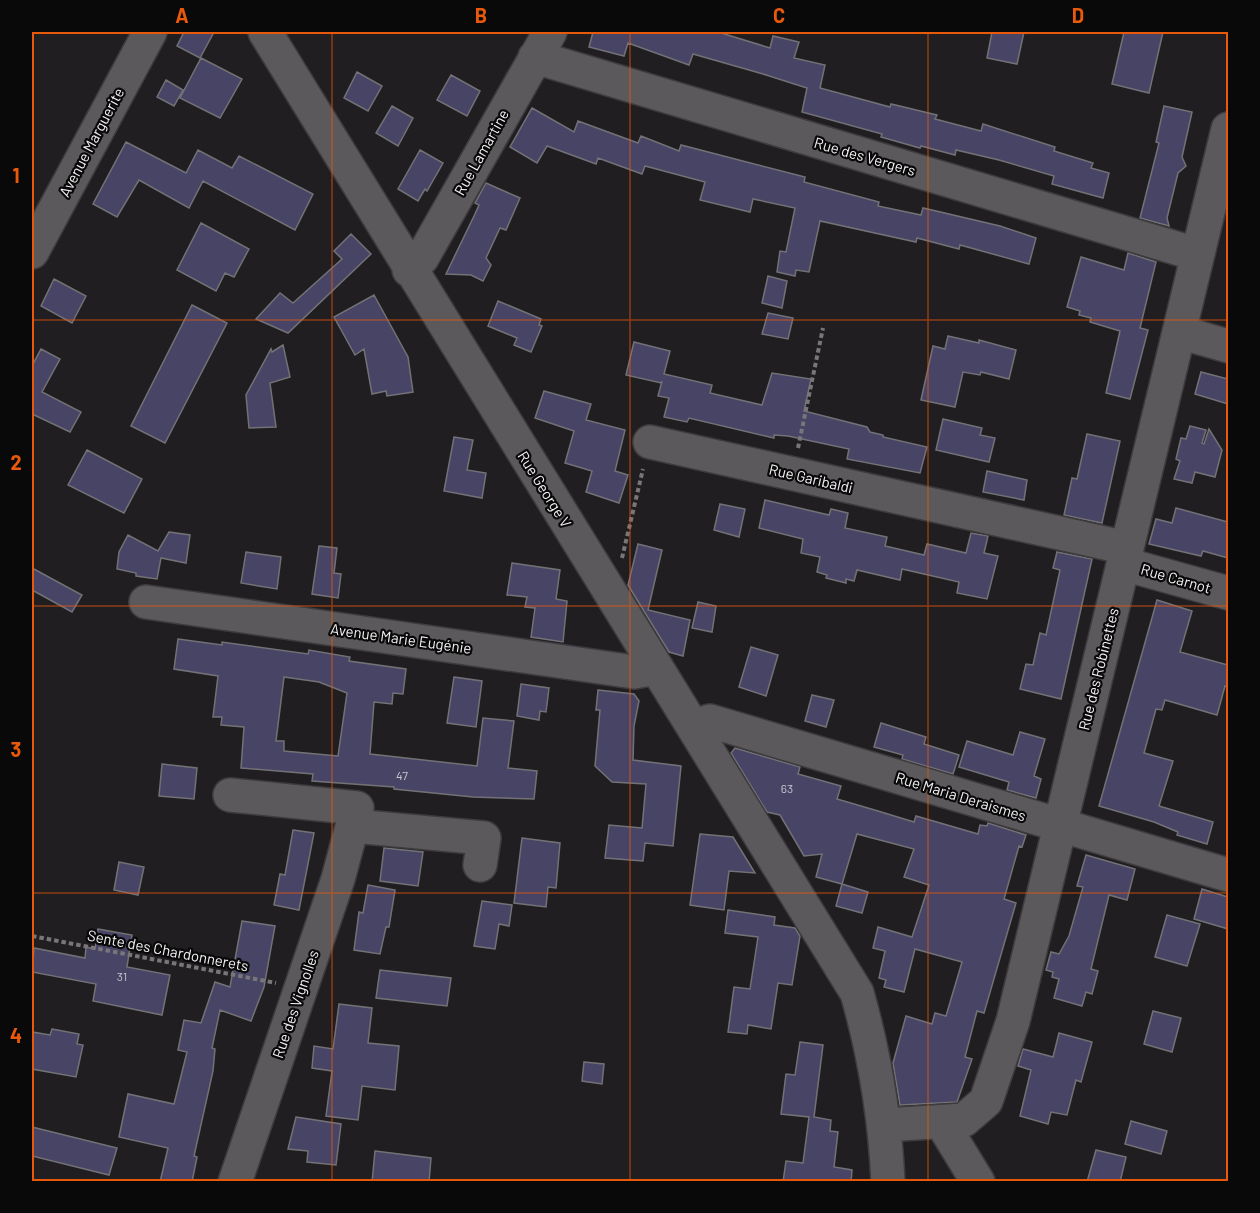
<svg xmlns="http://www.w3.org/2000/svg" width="1260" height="1213" viewBox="0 0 1260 1213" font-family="Barlow,sans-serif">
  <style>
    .building { fill: #474465; stroke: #727276; stroke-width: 1.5; fill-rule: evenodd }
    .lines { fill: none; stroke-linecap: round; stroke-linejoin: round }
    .minor-casing { stroke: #3e3b3e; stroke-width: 36 }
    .path { stroke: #787678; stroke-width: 4; stroke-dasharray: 4.5 3; stroke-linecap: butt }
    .minor { stroke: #5c595c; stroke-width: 33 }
    .grid { fill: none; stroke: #e8590c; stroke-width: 1.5; stroke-opacity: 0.55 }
    .labels { text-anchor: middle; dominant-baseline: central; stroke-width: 4.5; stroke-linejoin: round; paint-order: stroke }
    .number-label { font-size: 12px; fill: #c9c6d0 }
    .street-label { font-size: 15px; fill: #f4f2f4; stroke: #0a090a }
    .neatline { fill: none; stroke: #e8590c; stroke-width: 2 }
    .grid-label { font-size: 20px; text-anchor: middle; font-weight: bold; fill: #e8590c }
  </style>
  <rect width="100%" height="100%" fill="#211e21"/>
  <path class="building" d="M184,32H214L200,58L177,46Z
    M593,32H718L770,48L773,36L799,42L794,58L825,65L820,88L890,107L891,104L937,115L935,119L981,131L983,124L1055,147L1054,151L1093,163L1091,168L1109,173L1103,198L1052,184L1054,176L999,160L956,150L955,155L921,146L920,148L881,137L882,134L802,112L807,88L763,74L693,54L689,65L628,43L624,56L589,47Z
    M992,32H1024L1017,64L987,58Z
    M1124,32H1163L1149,93L1112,84Z
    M201,58L242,79L220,118L180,98Z
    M357,72L382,86L368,111L344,98Z
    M451,75L480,91L467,116L437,100Z
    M166,80L183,90L174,106L157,97Z
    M392,106L413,118L398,146L376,133Z
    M1164,106L1192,112L1182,157L1186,166L1178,173L1167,218L1169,226L1140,218L1159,143L1156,142Z
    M532,108L574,132L578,121L638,143L641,136L679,151L681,145L805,177L804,182L879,202L878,206L921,215L923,208L1000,226L1036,238L1029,264L960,245L959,249L917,238L916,242L820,221L809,272L796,270L795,276L777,272L780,251L786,252L795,208L753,199L750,212L700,200L705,182L645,166L642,174L598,158L596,164L547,146L537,163L510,147Z
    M126,142L186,173L198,150L232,168L239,156L313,194L295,230L203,181L189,208L139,180L117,217L93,204Z
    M420,150L443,163L427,191L425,189L418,201L398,189Z
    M486,183L520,198L506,230L500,228L486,258L491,265L483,281L471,275L446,274L474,216L479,205L475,203Z
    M201,223L249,249L234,277L225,273L216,291L177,270Z
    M351,234L371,254L288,333L256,319L280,293L293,303L342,259L334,251Z
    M1128,253L1156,262L1140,328L1148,330L1130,399L1106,393L1120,331L1090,322L1091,318L1079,315L1080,311L1067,307L1081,257L1124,270Z
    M768,276L787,281L782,308L762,303Z
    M54,279L86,296L72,323L41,306Z
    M374,295L408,357L413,392L387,396L386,391L372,394L364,349L355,355L334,317Z
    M498,301L541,319L539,325L542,326L531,352L514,345L517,338L488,326Z
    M192,305L227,323L165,443L131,426Z
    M768,313L793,318L788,339L762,334Z
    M948,336L979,343V340L1016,350L1009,379L981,372L980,375L963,372L955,407L921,400L933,346L945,349Z
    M634,342L670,351L664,374L712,385L710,393L762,405L772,373L811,379L804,411L867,427L870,432L883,435V437L927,447L920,473L847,459L849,449L788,436L774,435V438L689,418L687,422L664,417L669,398L658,396L662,381L661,383L626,375Z
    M283,345L290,377L270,383L276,427L249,428L246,395L271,349L272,352Z
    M41,349L60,359L42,392L81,412L70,432L32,414V366Z
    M1201,372L1228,379V404L1195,394Z
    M544,391L591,404L586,420L625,430L615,471L628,475L619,503L586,492L592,471L565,463L574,431L535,418Z
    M943,419L982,428L980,435L995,438L989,462L936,450Z
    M1190,426L1206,430L1202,443L1204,444L1209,429L1222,450L1215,477L1195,472L1192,483L1174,479L1180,461L1176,459L1181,438L1186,439Z
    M1087,434L1120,441L1102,523L1064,515L1072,478L1077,479Z
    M454,437L473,440L467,470L486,473L482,498L444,491Z
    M87,450L142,479L124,513L68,485Z
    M987,471L1027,480L1024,500L983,492Z
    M765,500L829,515L831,509L848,513L845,528L887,537L885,546L924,555L927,544L966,553L971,533L988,536L984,553L998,556L987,599L957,593L959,582L902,569L900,580L857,570L854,581L846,579V583L826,578L827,575L817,572L820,557L801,553L803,539L759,528Z
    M720,504L745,509L739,537L714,530Z
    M1176,508L1228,522V558L1203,551L1201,556L1149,544L1156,519L1172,523Z
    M169,532L190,535L186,563L161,558L157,579L136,576V573L117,569L119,552L128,535L158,551Z
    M638,544L662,550L648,610L690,620L683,656L669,652L628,585Z
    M319,546L337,548L334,573L341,574L338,598L312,594Z
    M246,552L281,557L277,589L241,583Z
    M1057,552L1092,559L1061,699L1020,689L1026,664L1033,665L1040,633L1046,635L1060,570L1053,568Z
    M512,563L560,570L556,599L567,601L563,642L531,637L535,608L525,607L527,597L507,595Z
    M32,568L82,595L72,612L32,590Z
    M1157,600L1192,611L1180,652L1228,665V687L1225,686L1217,715L1165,700L1162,710L1156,709L1144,753L1173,761L1159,806L1213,822L1207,844L1177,835L1178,832L1154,822L1099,806Z
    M698,602L716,606L712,632L692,628Z
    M178,639L222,645V642L308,654L309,650L350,657L349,661L406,669L403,694L393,693L392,704L374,702L370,754L477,766L483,718L514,721L508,768L537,771L534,799L473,797L394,789V787L312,781L313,774L241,768L244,727L221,725L222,717H213L218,676L174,669ZM284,677L319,682L347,693L338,756L284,751V741H276Z
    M751,647L778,655L766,696L739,687Z
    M454,677L482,681L476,727L447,723Z
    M521,684L549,688L546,712L540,711L539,720L517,716Z
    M598,690L634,694L639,701L634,726L633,760L681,766L673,846L645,843L643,861L605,858L609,825L642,828L646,784L612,782L595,766L600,710H596Z
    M812,695L834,700L826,727L805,721Z
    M881,723L926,737L924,744L959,755L953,774L902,759L903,755L874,747Z
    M1020,732L1045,739L1034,776L1041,779L1036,798L1007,790L1009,782L959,767L967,741L1013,755Z
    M735,748L800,767L798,774L841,786L837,799L878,811L914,822L916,816L978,834L980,825L987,826L988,823L1026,835L1022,847L1019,846L1004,899L1016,903L984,1013L977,1011L965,1057L972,1059L957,1102L900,1105L893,1063L906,1016L932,1024L935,1013L946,1016L962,962L915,949L904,992L884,987L886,980L879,978L885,951L873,948L878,927L912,937L929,885L904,877L914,849L857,834L842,884L816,877L822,854L804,856L780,815L767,812L731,753Z
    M162,764L197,768L194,799L159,796Z
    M293,830L314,833L299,910L274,905L280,874L285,875Z
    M700,834L733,837L755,873L729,871L724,910L690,905Z
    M522,838L560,843L556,888L548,887L546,907L514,903Z
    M384,848L423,852L418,886L380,881Z
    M1086,855L1135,869L1127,900L1109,895L1091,969L1098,971L1092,994L1086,992L1082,1006L1054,998L1059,979L1052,977L1053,972L1046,970L1051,952L1059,954L1069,936L1083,887L1077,886Z
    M119,862L144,867L138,895L114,890Z
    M842,884L868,892L862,913L836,906Z
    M368,885L395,890L389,927H386L380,954L354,950L359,912L363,913Z
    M1202,889L1228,897V929L1194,919Z
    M482,901L512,905L509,926L499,924L495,949L474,946Z
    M728,910L775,917L774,925L795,928L800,936L792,985L778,983L771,1029L748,1025L747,1034L728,1032L734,987L750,989L758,937L725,933Z
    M1167,915L1200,924L1187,966L1155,957Z
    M242,921L275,926L264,987L251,1021L220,1010L212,1048L215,1049L213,1071L194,1156L197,1157L192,1182H160L168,1148L119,1137L128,1094L174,1104L187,1052L178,1050L184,1020L201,1023L215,982L230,987Z
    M98,929L132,935L127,967L170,975L162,1015L93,1001L96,984L32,972L34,948L85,958L86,947L95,949Z
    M380,970L451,978L447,1006L376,998Z
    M339,1004L372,1008L368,1043L399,1046L395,1090L362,1086L358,1120L326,1116L332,1071L312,1068L314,1046L333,1049Z
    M1153,1011L1181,1018L1172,1052L1144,1044Z
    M52,1029L79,1034L77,1044L83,1045L76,1077L32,1069V1032L50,1035Z
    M1059,1033L1092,1042L1081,1082L1076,1080L1067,1115L1051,1112L1048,1124L1020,1116L1031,1070L1018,1066L1023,1049L1053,1057Z
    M800,1042L823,1045L814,1117L831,1120L830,1131L838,1132L834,1167L852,1170L851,1182H783L786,1161L803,1163L809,1117L781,1114L786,1074L795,1075Z
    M584,1062L604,1064L602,1084L582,1081Z
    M296,1117L341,1124L336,1165L307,1162L308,1151L288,1149Z
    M1131,1121L1167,1131L1161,1154L1125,1144Z
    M32,1127L117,1148L109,1175L32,1156Z
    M1096,1150L1126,1157L1120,1182H1087Z
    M375,1151L431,1158L429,1182H372Z"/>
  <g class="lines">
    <defs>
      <path id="minor" d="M265,32L857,993C875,1056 885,1117 888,1182
        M535,57L1196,254
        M32,252L150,32
        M409,270L422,258L550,32
        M1179,332L1228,346
        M650,442L1127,548
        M1124,564L1228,593
        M146,602L634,672L655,668
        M694,726L710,721L1228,875
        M230,795L357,808L338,879L235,1182
        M353,826L484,838L480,865
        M942,1123L978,1182
        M885,1125L964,1120L986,1101L1013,1021L1228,129"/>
    </defs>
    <use href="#minor" class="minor-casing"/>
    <path class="path" d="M798,448L823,328
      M622,558L643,469
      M32,936L276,983"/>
    <use href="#minor" class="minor"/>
  </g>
  <path class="grid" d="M332,32V1182M630,32V1182M928,32V1182M32,320H1228M32,606H1228M32,893H1228"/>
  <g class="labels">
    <g class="number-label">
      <text x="402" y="775">47</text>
      <text x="787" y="788">63</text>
      <text x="122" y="976">31</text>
    </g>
    <g class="street-label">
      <text transform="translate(91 142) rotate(-62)">Avenue Marguerite</text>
      <text transform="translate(481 152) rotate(-61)">Rue Lamartine</text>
      <text transform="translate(865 156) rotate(16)">Rue des Vergers</text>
      <text transform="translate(811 478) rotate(13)">Rue Garibaldi</text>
      <text transform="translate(545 489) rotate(58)">Rue George V</text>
      <text transform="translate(1176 578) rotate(16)">Rue Carnot</text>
      <text transform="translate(401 638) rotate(8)">Avenue Marie Eugénie</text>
      <text transform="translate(1098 669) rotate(-76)">Rue des Robinettes</text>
      <text transform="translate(961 796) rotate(17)">Rue Maria Deraismes</text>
      <text transform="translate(168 950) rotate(11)">Sente des Chardonnerets</text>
      <text transform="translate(295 1004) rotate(-71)">Rue des Vignolles</text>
    </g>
  </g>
  <rect width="1260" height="1213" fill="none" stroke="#0a090a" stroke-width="66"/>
  <rect x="33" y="33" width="1194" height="1147" class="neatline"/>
  <g class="grid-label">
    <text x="182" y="23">A</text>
    <text x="481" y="23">B</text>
    <text x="779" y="23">C</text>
    <text x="1078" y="23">D</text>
    <text x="16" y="183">1</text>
    <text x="16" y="470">2</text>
    <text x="16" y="757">3</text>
    <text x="16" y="1043">4</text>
  </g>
</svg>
